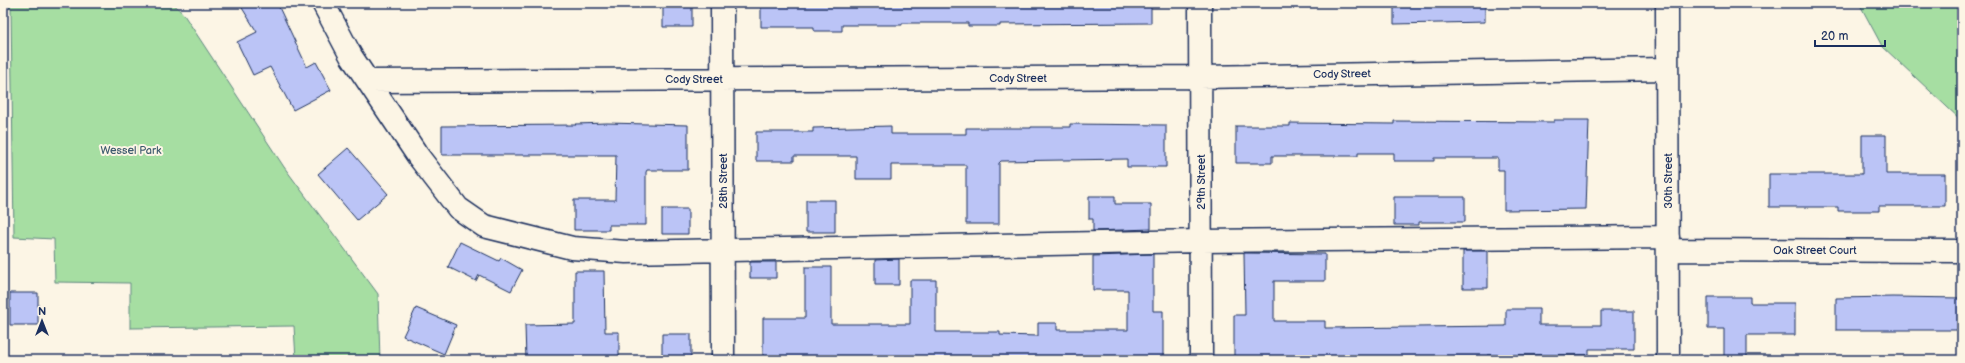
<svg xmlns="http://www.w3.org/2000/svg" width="1965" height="363" viewBox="0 0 1965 363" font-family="'Balsamiq Sans',sans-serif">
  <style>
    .green { fill: #a6dea2; stroke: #608680 }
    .building { fill: #bbc4f6; stroke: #1b2f5e }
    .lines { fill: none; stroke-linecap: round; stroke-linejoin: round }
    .minor-casing { stroke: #1b2f5e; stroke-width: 25 }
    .minor { stroke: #fcf5e5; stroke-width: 22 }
    .labels { text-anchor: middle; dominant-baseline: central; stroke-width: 4; stroke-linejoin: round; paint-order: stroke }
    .street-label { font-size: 11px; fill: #1b2f5e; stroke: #fcf5e5 }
    .park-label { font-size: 11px; fill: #3e5b6f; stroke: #fcf5e5 }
  </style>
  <rect width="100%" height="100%" fill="#fcf5e5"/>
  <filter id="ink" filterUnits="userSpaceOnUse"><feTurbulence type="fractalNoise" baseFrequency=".025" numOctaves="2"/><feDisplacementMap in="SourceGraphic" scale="8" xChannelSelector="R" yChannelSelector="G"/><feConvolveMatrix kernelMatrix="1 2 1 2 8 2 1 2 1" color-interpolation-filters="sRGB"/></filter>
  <g filter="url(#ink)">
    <path class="green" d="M3,3H173L184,15L284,167L378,294L380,360H296L294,326L130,328V283L55,282L54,239L14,237L11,8H3Z
      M1859,3H1962V121L1882,46Z"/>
    <path class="building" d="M239,3H277L307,67L316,62L331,90L293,110L270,67L253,75L237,42L257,32Z
      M663,3H692V27H663Z
      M761,3H1151V23L1000,24V26H968V23H902V25H842V31H814V27H761Z
      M1394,3H1485V22L1394,24Z
      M1554,120H1589L1586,209L1504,210V170H1498V158H1434V161H1394V153H1358V156H1272V163H1236V126H1290V123L1394,124V121L1554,122Z
      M607,123L688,125V170H647L646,172V225H609V230H574V200H615L616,155H442V126L576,125L575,124Z
      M1070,124L1166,125V167H1127V159L1001,161L999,163V224H966V165H891V179H856V156H794V161H756V132H813V128L891,126V134H966V128H1031V127H1070Z
      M1862,135H1886V174H1945V206H1879V211H1838V207H1769V174H1862Z
      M348,148L388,194L357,220L318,174Z
      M1089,196H1115V204H1151V229L1093,231V219H1089Z
      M1394,197H1465V222H1419V225H1394Z
      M806,200H835V232H806Z
      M662,209H688V234H662Z
      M460,242L499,261L501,258L522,270L511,291L479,275L476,281L448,267Z
      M1463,251H1488V288H1463Z
      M1244,253L1325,254V281H1274V321H1325V328L1506,326V309H1539V325H1601V311H1634V349H1589V355H1488V357H1435V359L1381,360H1234V315H1245Z
      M1153,254V311H1163V360H763V318H805V267H831V324H910V280H936V332H1000V335L1038,336V323H1057V330H1128V290H1093V256Z
      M899,259V285H875V260Z
      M750,262H776V278H750Z
      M575,271H604L605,332H619V360H526L525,325L575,324Z
      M10,293H38V325H10Z
      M1708,297H1750V303H1795V335H1747V360H1724V329H1708Z
      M1893,297L1962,298V330H1836V298Z
      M416,308L456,325L444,354L403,336Z
      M662,334H691V360H662Z"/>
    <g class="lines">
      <defs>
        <path id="minor" d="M323,3L351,56L418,156L458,208L484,226L572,248L626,252L1201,241L1668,237
          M722,3L723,360
          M1200,3L1201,360
          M1667,3L1668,360
          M368,81L1200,77L1667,69
          M1668,250L1962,251"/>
      </defs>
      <use href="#minor" class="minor-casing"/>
      <use href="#minor" class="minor"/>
    </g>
  </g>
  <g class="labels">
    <g class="street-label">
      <text transform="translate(1342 74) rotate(-1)">Cody Street</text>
      <text x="1018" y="78">Cody Street</text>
      <text x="694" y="79">Cody Street</text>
      <text transform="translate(723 181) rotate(-90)">28th Street</text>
      <text transform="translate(1668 181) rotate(-90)">30th Street</text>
      <text transform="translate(1201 182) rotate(-90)">29th Street</text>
      <text x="1815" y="250">Oak Street Court</text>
    </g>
    <g class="park-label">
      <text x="131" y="150">Wessel Park</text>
    </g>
  </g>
  <rect width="1965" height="363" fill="none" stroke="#fcf5e5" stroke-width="16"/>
  <rect x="8" y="8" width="1949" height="347" fill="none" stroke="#1b2f5e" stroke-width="1.5" filter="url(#ink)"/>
  <g transform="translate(42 321)" stroke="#fcf5e5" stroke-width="3" paint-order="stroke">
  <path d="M0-3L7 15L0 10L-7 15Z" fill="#1b2f5e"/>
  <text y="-6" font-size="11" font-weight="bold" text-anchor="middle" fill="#1b2f5e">N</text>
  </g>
  <path d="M1815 40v6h70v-6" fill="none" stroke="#1b2f5e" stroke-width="2"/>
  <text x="1821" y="40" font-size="12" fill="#1b2f5e" stroke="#fcf5e5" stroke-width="3" paint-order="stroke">20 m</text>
</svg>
